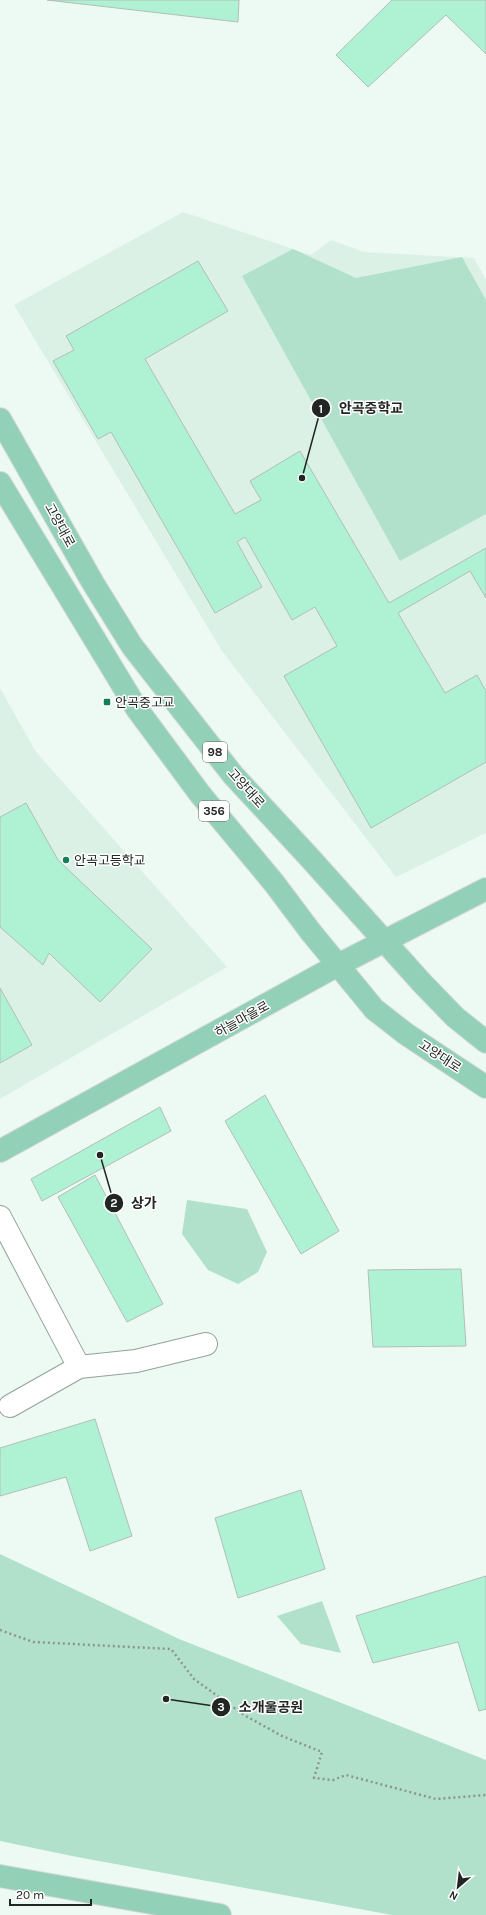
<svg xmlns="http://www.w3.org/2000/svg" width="486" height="1915" viewBox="0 0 486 1915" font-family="Karla,'Noto Sans KR',sans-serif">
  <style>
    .built { fill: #dbf1e6 }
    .green { fill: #b2e1cb }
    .building { fill: #aef2d3; stroke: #b1beb8 }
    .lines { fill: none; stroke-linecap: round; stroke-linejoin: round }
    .minor-casing { stroke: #94a19b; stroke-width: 24 }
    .major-casing { stroke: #d7d8d8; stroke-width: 24 }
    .path { stroke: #8b9590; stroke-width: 2.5; stroke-dasharray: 2 3; stroke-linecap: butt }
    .minor { stroke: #fff; stroke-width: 22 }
    .major { stroke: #92d1b8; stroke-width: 22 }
    .poi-dot { fill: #12805d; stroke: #fff; stroke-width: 1.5 }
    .labels { text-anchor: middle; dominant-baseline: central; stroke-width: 3; stroke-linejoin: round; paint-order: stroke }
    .shield { fill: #fff; stroke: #646766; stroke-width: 1 }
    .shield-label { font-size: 12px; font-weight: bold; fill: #212624 }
    .street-label { font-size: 13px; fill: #212624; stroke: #fff }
    .poi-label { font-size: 13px; fill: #212624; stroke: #fff; text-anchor: start }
    .leader { fill: none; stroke: #212624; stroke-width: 1.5 }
    .callout-dot { fill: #212624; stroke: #fff; stroke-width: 1.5 }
    .mark-label { font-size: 12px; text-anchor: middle; font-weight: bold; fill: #fff }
    .callout-label { font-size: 14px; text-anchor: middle; font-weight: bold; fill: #212624; stroke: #fff; stroke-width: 3; stroke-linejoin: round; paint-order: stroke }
  </style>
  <rect width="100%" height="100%" fill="#ecfaf3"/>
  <path class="built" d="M183,212L311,255L331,240L364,252L474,258L486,280V833L396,877L222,651L14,305Z
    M0,688L36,752L227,967L0,1099Z"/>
  <path class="green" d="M293,249L356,278L462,257L486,300V514L400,561L242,276Z
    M187,1200L247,1209L267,1252L258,1272L238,1284L208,1270L182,1234Z
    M0,1554L179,1639L486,1760V1915H392L72,1856L0,1841Z
    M322,1601L341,1653L301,1644L277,1616Z"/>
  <path class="building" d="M47,0H239L238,22Z
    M392,0H486V54L446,15L368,87L336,55Z
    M198,261L228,311L145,359L235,514L261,500L250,481L300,451L389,603L486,548V598L470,571L398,613L445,693L477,675L486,691V762L371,828L284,676L337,646L315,607L292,620L245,537L237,542L262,587L215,613L111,432L98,439L53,361L74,350L66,336Z
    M26,803L58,860L152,949L100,1002L49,953L43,965L0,927V817Z
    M0,988L32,1045L0,1063Z
    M265,1095L339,1231L301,1254L225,1121Z
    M160,1107L171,1131L42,1201L31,1179Z
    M95,1175L163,1304L127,1322L58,1197Z
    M461,1269L466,1346L373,1347L368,1270Z
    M95,1419L132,1536L90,1551L66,1477L0,1496V1448Z
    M301,1490L325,1569L238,1598L215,1518Z
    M486,1576V1709L479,1711L458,1642L373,1663L356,1616Z"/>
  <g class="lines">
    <defs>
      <path id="minor" d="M0,1217L79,1367
        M10,1406L79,1367L136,1361L206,1344"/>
      <path id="major" d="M0,419L93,583L132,646L233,775L309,857L422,983L455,1017L486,1042
        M0,483L137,709L200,794L274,883L310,931L374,1009L406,1034L486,1087
        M0,1151L338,965L486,889
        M0,1876L220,1915"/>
    </defs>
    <use href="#minor" class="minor-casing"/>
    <use href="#major" class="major-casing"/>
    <path class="path" d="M0,1630L33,1642L171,1649L194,1679L244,1715L282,1736L322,1752L314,1778L333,1780L346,1775L436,1799L486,1795"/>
    <use href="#minor" class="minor"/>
    <use href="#major" class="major"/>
  </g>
  <g class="poi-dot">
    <rect x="103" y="698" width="8" height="8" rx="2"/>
    <circle cx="66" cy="860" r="4"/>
  </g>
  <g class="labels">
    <g class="shield">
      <rect x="203" y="742" width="24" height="20" rx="3"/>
      <rect x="199" y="801" width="30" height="20" rx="3"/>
    </g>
    <g class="shield-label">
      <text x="215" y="752">98</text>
      <text x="214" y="811">356</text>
    </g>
    <g class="street-label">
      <text transform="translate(60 525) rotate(61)">고양대로</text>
      <text transform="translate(246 788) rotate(48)">고양대로</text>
      <text transform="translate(242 1019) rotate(-29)">하늘마을로</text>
      <text transform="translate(440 1056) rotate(33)">고양대로</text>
    </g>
    <g class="poi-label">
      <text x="115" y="702">안곡중고교</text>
      <text x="74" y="860">안곡고등학교</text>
    </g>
  </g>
  <path class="leader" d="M302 478L321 408M100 1155L114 1203M166 1699L221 1707"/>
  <g class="callout-dot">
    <circle cx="302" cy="478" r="4"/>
    <circle cx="100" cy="1155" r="4"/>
    <circle cx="166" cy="1699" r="4"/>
    <circle cx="321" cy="408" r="10"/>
    <circle cx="114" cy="1203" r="10"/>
    <circle cx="221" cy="1707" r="10"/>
  </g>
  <g class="mark-label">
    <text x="321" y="413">1</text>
    <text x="114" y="1207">2</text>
    <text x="221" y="1711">3</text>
  </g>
  <g class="callout-label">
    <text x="371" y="413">안곡중학교</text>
    <text x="144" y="1208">상가</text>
    <text x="271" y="1712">소개울공원</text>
  </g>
  <g transform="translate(458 1887) rotate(208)" stroke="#ffffff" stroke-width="3" paint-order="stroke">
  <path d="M0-3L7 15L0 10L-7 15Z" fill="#212624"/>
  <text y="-6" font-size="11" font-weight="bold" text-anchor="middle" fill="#212624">N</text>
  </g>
  <path d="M10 1899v6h81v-6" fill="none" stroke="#212624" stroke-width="2"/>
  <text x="16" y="1899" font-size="12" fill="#212624" stroke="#ffffff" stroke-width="3" paint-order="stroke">20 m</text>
</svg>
